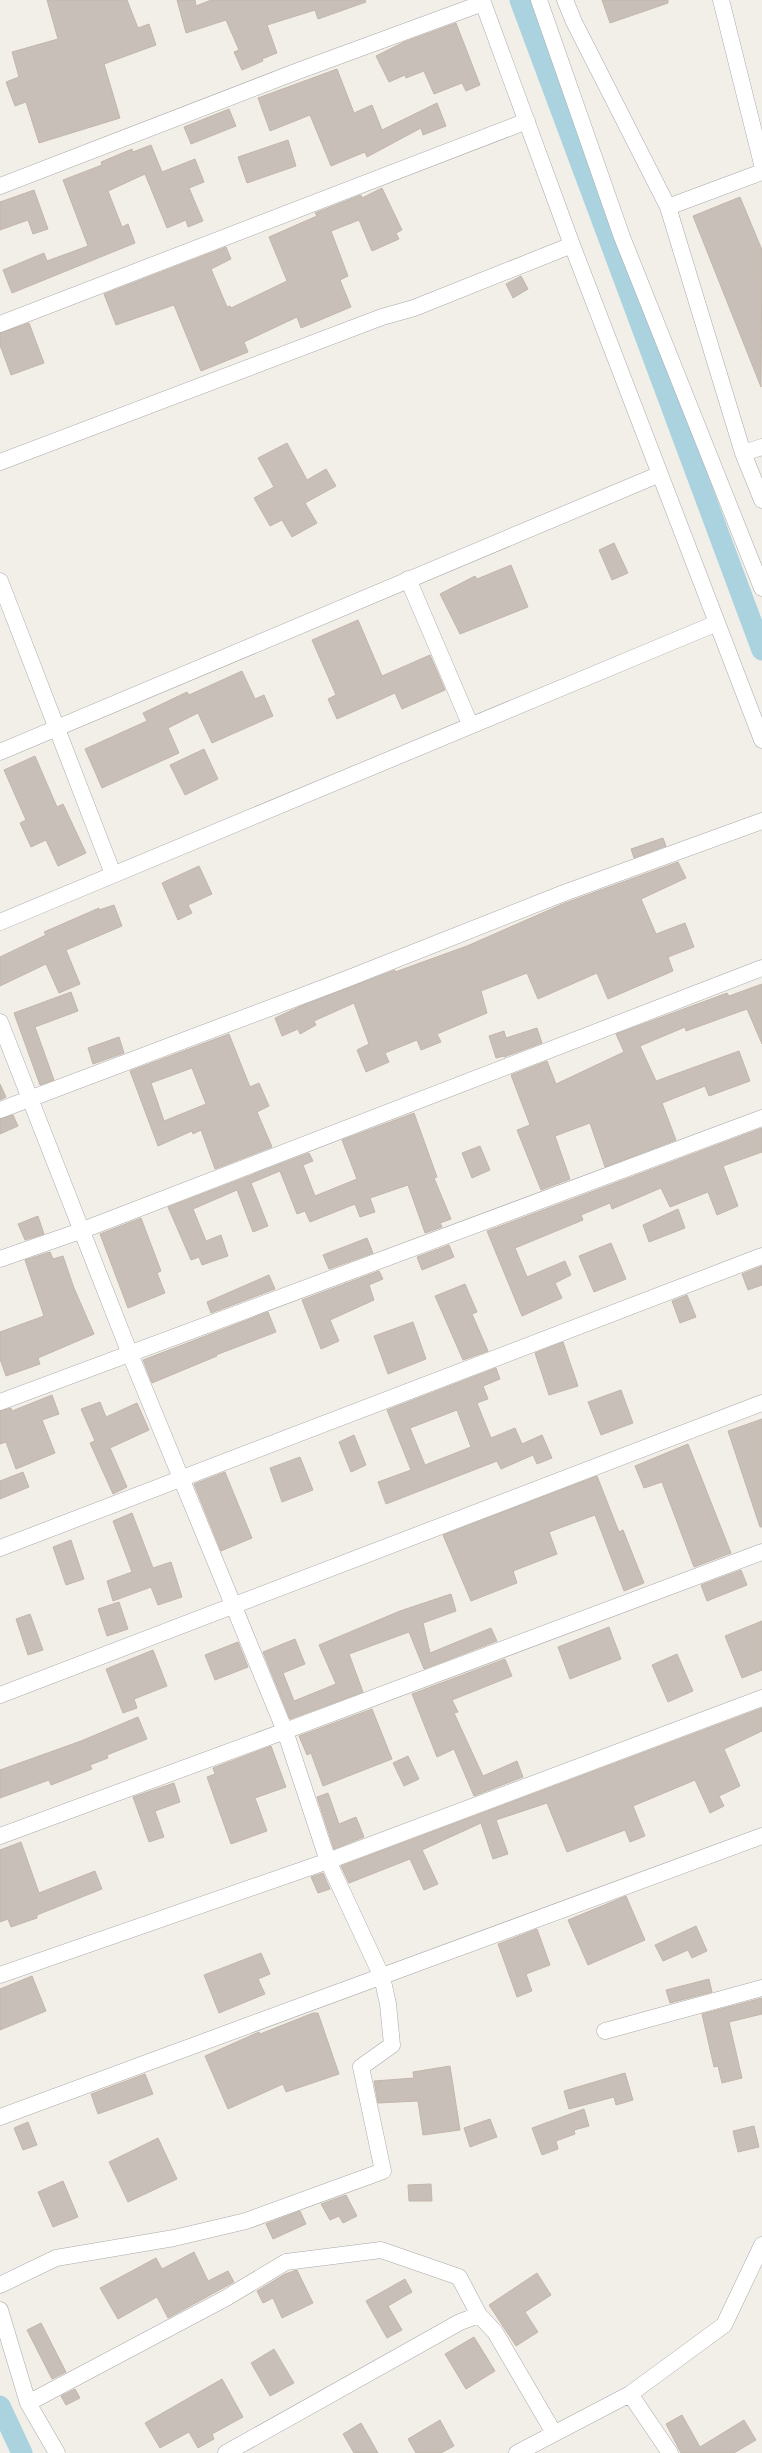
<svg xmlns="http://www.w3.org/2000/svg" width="762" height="2453" viewBox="0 0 762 2453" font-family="'Public Sans',sans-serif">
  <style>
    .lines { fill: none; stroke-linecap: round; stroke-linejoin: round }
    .canal { stroke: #aad3df; stroke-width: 21 }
    .building { fill: #c7bfb8; stroke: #c4b6ab; fill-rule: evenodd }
    .street-casing { stroke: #a9a9a9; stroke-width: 17 }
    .street { stroke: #fff; stroke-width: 16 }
  </style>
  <rect width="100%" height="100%" fill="#f2efe9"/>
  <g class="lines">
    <path class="canal" d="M520,0L762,650
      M0,2406L22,2453"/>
  </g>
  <path class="building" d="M47,0H127L138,28L149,24L156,45L104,64L120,118L39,143L26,102L15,106L6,82L19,77L12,52L58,39Z
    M177,0H195L196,6L211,0H365L366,2L318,19L315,10L267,25L277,53L262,59L263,61L242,70L234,52L239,50L226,20L186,33Z
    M602,0H668V3L610,23Z
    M456,23L480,85L466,91L462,83L434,94L424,71L406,78L405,75L389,82L376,56L404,42Z
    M337,69L354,113L372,105L382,130L437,103L446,126L423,135L421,128L367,157L365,152L331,166L310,115L270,131L258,98Z
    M229,109L236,126L191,144L184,127Z
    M288,140L296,166L247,183L238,157Z
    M151,145L162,172L195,159L204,182L189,188L203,221L188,227L186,220L167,228L145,174L108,191L122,227L128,224L135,243L12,293L3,270L44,253L47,261L88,246L63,180L102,165L101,162L132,149L133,152Z
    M382,188L402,230L396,233L399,239L372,251L359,220L331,231L348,276L340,280L351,307L301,328L297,317L244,342L248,352L201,371L174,305L116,325L104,294L226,247L231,259L211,269L227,307L230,306L231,308L287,281L269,237L317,216L315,213L361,195L362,198Z
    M34,190L48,229L33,234L28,220L0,230V202Z
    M740,197L762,250L761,387L693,216Z
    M521,276L528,289L513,298L506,284Z
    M29,323L44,363L11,375L0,345V333Z
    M287,443L307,480L326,469L336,486L305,503L317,523L292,537L282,520L270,526L254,498L274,487L258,458Z
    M614,543L628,573L612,580L599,550Z
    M511,565L528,607L460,634L440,594L475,576L477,579Z
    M358,620L382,676L430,655L445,690L402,709L395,693L337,719L328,699L336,695L312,640Z
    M242,671L255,699L264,695L273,716L212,743L198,713L168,728L179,753L102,788L85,749L147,721L143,713L187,692L189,695Z
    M204,749L218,779L185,795L170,765Z
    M35,756L57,807L63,804L86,853L58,866L46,840L31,847L20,823L26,820L4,770Z
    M663,838L666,846L634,858L631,849Z
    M678,862L686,878L641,899L656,934L685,923L694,947L668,957L673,971L608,999L597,973L538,999L527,973L481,991L487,1013L437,1034L441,1042L421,1050L417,1040L385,1053L389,1062L366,1072L357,1050L369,1044L354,1003L314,1021L316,1025L300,1034L298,1029L282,1036L275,1018L301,1006L395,970V972L467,946L565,903Z
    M199,866L212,894L188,905L192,913L178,920L162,883Z
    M114,905L122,926L66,950L80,984L59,993L46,964L0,986V957L46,935L44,932L99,908V910Z
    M762,984V1044L747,1009L686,1031L685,1027L640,1046L656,1081L739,1051L750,1081L709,1096L705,1086L662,1103L676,1140L605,1167L590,1123L555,1136L570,1179L541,1190L517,1130L530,1125L511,1075L547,1061L556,1084L624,1052L616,1034L727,993L729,996Z
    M71,992L78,1011L35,1027L54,1080L40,1085L14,1013Z
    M537,1028L542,1043L504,1057V1056L496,1058L489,1036L504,1031L506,1038Z
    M229,1034L250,1087L259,1083L269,1106L257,1112L272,1147L215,1169L201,1130L193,1134L192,1131L158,1146L130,1071ZM192,1068L206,1104L164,1121L151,1083Z
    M119,1037L124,1053L93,1064L88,1048Z
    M0,1084L6,1097L0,1100Z
    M414,1113L437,1177L434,1178L451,1219L440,1223L442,1227L425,1233L408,1185L370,1198L375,1212L360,1217L355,1204L310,1222L305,1211L297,1214L280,1171L251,1183L268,1226L253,1232L237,1190L193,1209L206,1241L221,1235L228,1256L202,1265L199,1257L191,1260L168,1207L309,1153L313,1161L303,1165L315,1196L357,1179L342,1140Z
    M13,1115L18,1126L0,1134V1119Z
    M762,1128V1152L723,1166L738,1206L717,1215L708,1192L670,1207L661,1188L612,1209L610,1203L581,1215L583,1220L515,1248L527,1277L565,1261L571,1275L555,1283L562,1298L522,1316L487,1231Z
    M480,1146L490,1170L472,1178L462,1153Z
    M678,1209L685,1228L649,1242L643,1225Z
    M38,1216L44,1234L25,1240L18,1224Z
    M141,1218L161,1271L157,1273L165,1293L128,1308L100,1234Z
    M367,1238L373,1253L329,1269L323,1255Z
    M611,1243L626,1279L594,1292L579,1256Z
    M449,1245L454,1257L422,1270L417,1257Z
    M50,1252L53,1259L63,1256L74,1288L94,1334L38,1358L40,1364L6,1376L0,1359V1332L44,1316L25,1260Z
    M762,1266V1285L748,1290L742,1274Z
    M379,1271L383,1279L369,1285L374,1300L330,1320L339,1341L321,1349L302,1300Z
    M269,1275L275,1289L211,1313L207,1302Z
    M465,1284L477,1312L472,1314L488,1351L463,1360L435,1296Z
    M687,1295L696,1317L680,1323L672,1301Z
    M268,1312L276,1332L216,1355L217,1356L152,1383L143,1360Z
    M413,1322L426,1359L388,1374L374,1336Z
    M563,1342L578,1386L549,1395L535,1353Z
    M496,1368L500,1379L483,1386L488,1399L477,1403L491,1438L515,1428L522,1444L542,1435L552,1458L537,1464L533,1455L501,1469L497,1461L386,1504L378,1482L411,1470L387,1410ZM457,1410L471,1447L425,1465L410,1428Z
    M621,1390L633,1423L601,1435L588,1402Z
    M52,1395L59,1414L42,1420L55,1453L16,1469L6,1442L0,1444V1411L11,1408L12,1411Z
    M100,1402L106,1417L137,1403L149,1430L110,1448L127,1487L113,1494L90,1443L95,1441L81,1409Z
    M762,1419V1527H760L728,1431Z
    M354,1435L366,1465L351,1472L339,1442Z
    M688,1444L731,1553L694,1567L662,1482L644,1488L635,1466Z
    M300,1457L313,1490L282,1502L270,1468Z
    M23,1472L29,1487L0,1499V1481Z
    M225,1472L252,1538L221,1551L194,1484Z
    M597,1476L619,1532L623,1530L644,1583L624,1591L595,1515L549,1532L557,1554L513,1571L517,1583L471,1601L443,1535Z
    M132,1513L153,1568L171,1562L182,1597L158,1605L151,1587L113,1601L107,1581L132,1572L113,1521Z
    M71,1540L84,1579L66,1585L53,1547Z
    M741,1570L747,1585L707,1601L701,1585Z
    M451,1594L456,1611L423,1623L430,1653L491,1628L497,1641L424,1669L409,1632L349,1654L363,1692L290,1719L263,1652L295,1639L305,1664L283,1673L294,1701L336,1684L319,1645L400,1611Z
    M119,1602L128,1629L107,1636L98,1609Z
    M30,1614L43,1650L28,1655L16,1619Z
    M762,1621V1670L742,1678L725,1636Z
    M609,1627L621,1659L570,1679L558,1647Z
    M238,1642L248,1667L215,1680L205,1655Z
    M153,1650L167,1686L134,1699L137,1708L123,1713L106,1669Z
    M677,1654L693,1691L668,1702L652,1665Z
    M505,1659L512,1676L452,1700L458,1712L454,1713L483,1776L517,1761L523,1777L474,1796L454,1749L437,1757L412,1694Z
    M762,1708V1731L724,1749L740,1786L719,1796L724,1806L710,1813L695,1780L633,1806L645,1836L630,1842L625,1830L567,1852L547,1803L496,1820L508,1854L493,1859L481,1823L422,1850L438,1884L424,1890L410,1859L349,1883L341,1866Z
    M372,1709L392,1759L323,1786L311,1753L307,1755L299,1736Z
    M138,1717L147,1739L107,1755L108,1758L90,1765L92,1769L51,1785L49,1780L0,1798V1770L81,1741Z
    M271,1746L286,1787L255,1798L267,1831L231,1844L207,1777L215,1774L213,1768Z
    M408,1756L419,1779L404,1786L393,1763Z
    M174,1783L180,1802L155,1811L164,1837L149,1842L133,1797Z
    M328,1793L339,1824L356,1817L364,1837L334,1849L317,1797Z
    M21,1842L39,1893L95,1871L102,1889L37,1915V1918L11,1927L8,1919L0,1922V1850Z
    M323,1873L330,1889L318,1893L311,1877Z
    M626,1896L645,1940L588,1965L568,1920Z
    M696,1926L707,1951L692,1958L688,1950L663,1961L655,1945Z
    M537,1929L550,1965L526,1974L532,1991L517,1997L498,1944Z
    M261,1953L270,1974L258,1979L265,1994L219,2013L204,1975Z
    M32,1976L46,2011L0,2030V1989Z
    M709,1979L712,1992L670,2003L666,1990Z
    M762,1998V2014L729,2022L742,2078L722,2083L718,2066L714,2067L702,2014Z
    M313,2013H318L339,2074L286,2092L283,2084L228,2109L205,2056L259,2032L260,2034Z
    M450,2066L460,2130L423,2135L418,2101L378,2103L374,2081L414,2078L413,2072Z
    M625,2073L633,2100L616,2105L614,2097L569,2109L564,2091Z
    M145,2074L153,2094L98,2114L91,2094Z
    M584,2109L589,2126L574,2130L575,2134L556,2141L558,2149L542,2155L532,2128Z
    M490,2119L497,2137L470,2147L464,2128Z
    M28,2122L37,2145L23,2150L14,2128Z
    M754,2126L759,2147L738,2152L733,2131Z
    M158,2138L177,2179L128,2202L109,2162Z
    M63,2181L78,2217L53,2227L38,2192Z
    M431,2184L432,2201H409L408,2185Z
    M346,2195L357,2216L343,2223L339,2216L330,2220L321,2204Z
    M300,2211L306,2224L273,2239L266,2224Z
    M194,2252L208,2281L228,2271L234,2282L168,2318L157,2297L118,2319L100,2288L156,2258L162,2269Z
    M297,2270L313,2303L282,2318L273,2298L263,2303L257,2291L285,2274Z
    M537,2273L551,2295L525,2312L538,2332L516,2346L489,2305Z
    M405,2279L412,2292L388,2306L402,2330L387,2338L366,2301Z
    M41,2323L66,2372L52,2379L27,2330Z
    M474,2337L495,2371L466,2389L445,2354Z
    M274,2349L294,2383L270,2396L251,2363Z
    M222,2379L243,2417L212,2434L214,2439L198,2448L189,2432L160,2448L145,2423Z
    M75,2389L80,2398L66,2405L61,2396Z
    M682,2415L700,2447L744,2420L756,2440L734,2453H681L666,2424Z
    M440,2420L454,2446L441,2453H416L408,2439Z
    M361,2423L378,2453H354L343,2434Z"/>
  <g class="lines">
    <defs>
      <path id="street" d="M482,0L572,245L762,740
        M539,0L622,237L762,588
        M565,0L574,22L668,207L743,453L762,500
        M721,0L762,164
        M0,186L298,71L483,3
        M668,207L762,172
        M0,324L527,121
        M743,453L762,447
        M0,462L382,317L414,308L572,245
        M408,579L470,724
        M0,581L113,874
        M0,752L660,474
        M0,922L717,623
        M0,1022L130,1354L285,1731L328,1861L382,1977L388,2004L392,2045L361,2067L383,2171L246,2221L174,2238L56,2258L0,2285
        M0,1110L344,980L564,893L762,821
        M0,1259L83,1230L762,968
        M0,1402L762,1118
        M0,1548L762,1256
        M0,1695L762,1403
        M0,1836L285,1731L762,1552
        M0,1975L328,1861L762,1698
        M605,2031L762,1988
        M0,2117L762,1836
        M0,2310L28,2403L57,2453
        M630,2394L670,2453
        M28,2403L226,2298L286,2262L381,2250L459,2277L479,2315
        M226,2453L460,2322L479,2315L495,2332L554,2433
        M517,2453L630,2394L724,2325L762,2245"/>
    </defs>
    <use href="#street" class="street-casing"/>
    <use href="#street" class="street"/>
  </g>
</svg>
